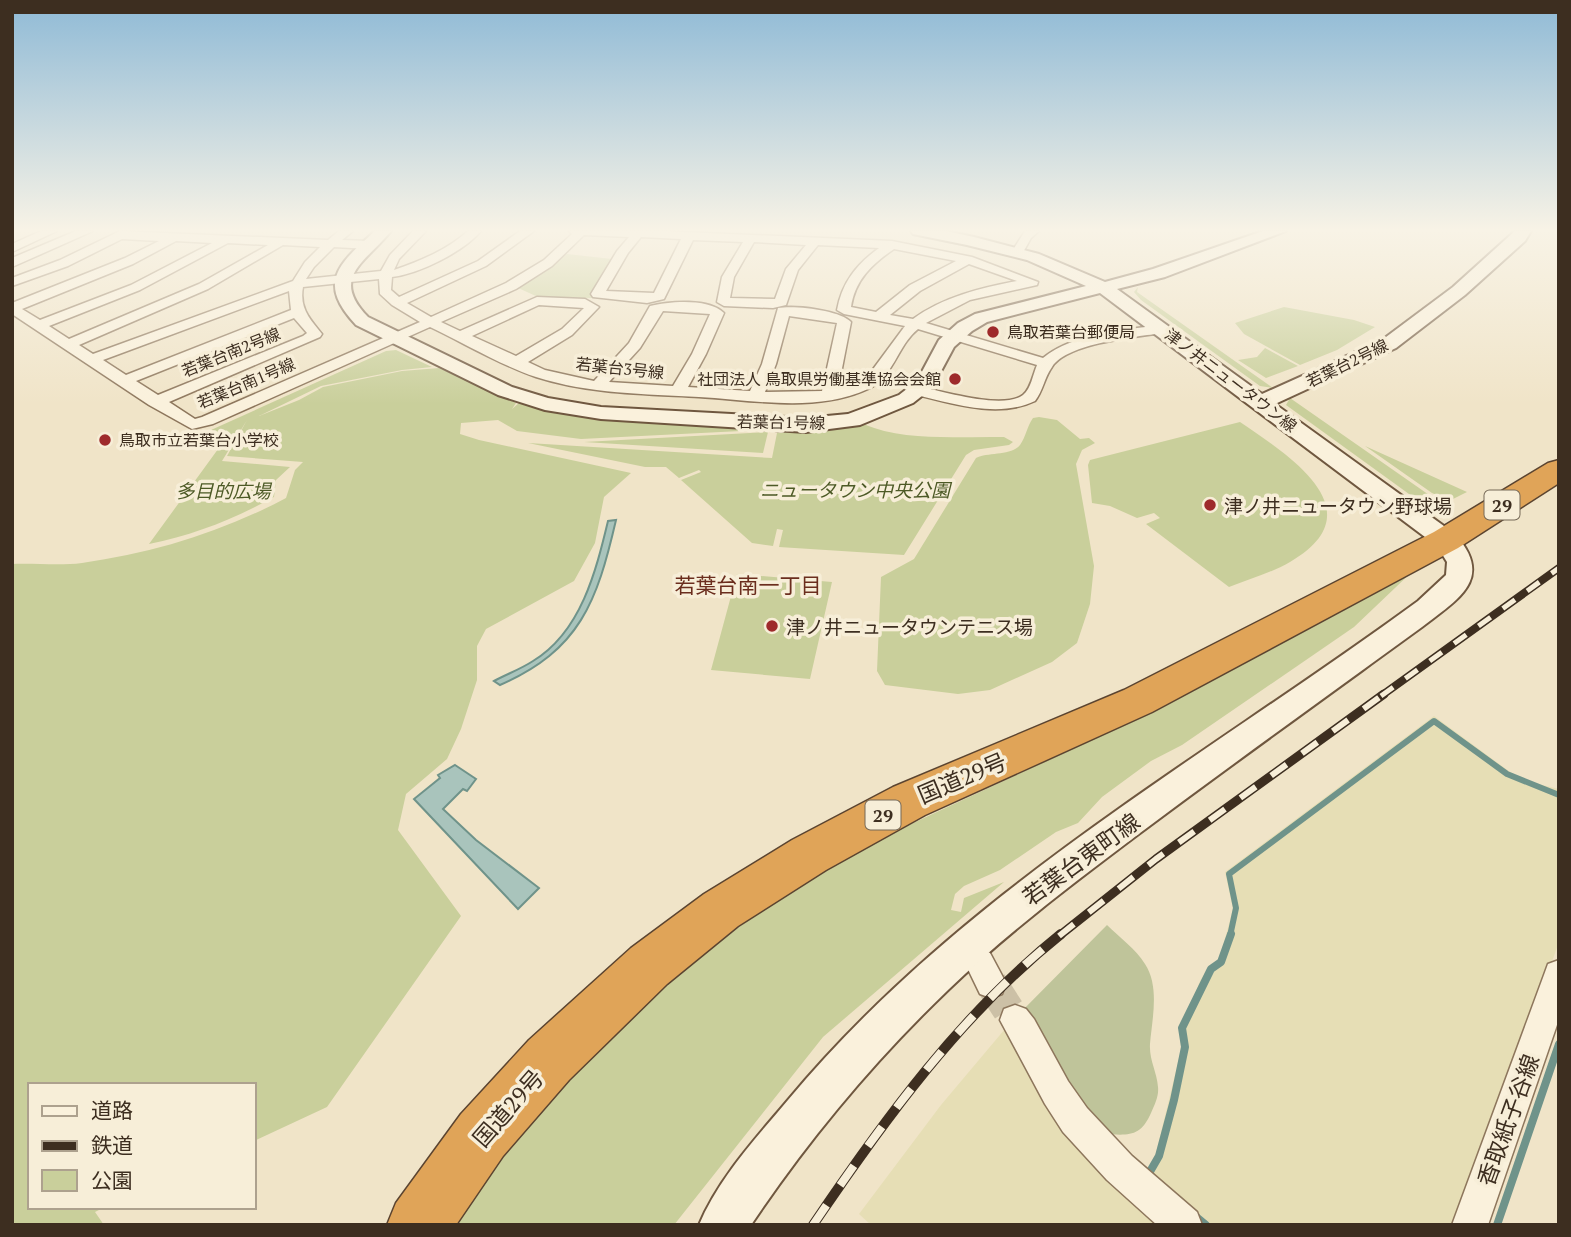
<svg xmlns="http://www.w3.org/2000/svg" width="1571" height="1237" viewBox="0 0 1571 1237" font-family="'PT Serif','Noto Sans JP',serif">
  <style>
    .farmland { fill: #e6deb5 }
    .green { fill: #c9cf9b }
    .cemetery { fill: #bfc49a }
    .water { fill: #a9c4bc; stroke: #6f938a; stroke-width: 2 }
    .lines { fill: none; stroke-linecap: round; stroke-linejoin: round }
    .stream-far1 { stroke: #6f938a; stroke-width: 6 }
    .stream { stroke: #6f938a; stroke-width: 8 }
    .street-tunnel { stroke: #ccc0a6; stroke-width: 32; stroke-dasharray: 32 16; stroke-linecap: butt }
    .street-casing { stroke: #8d765c; stroke-width: 3 }
    .secondary-casing { stroke: #6f573f; stroke-width: 4 }
    .highway-casing { stroke: #5b4430; stroke-width: 3 }
    .street { fill: #faf1dc; fill-rule: evenodd }
    .secondary { fill: #faf1dc; fill-rule: evenodd }
    .highway { fill: #e0a458; fill-rule: evenodd }
    .rail-far2-casing { stroke: #3d2e20; stroke-width: 8 }
    .rail-far1-casing { stroke: #3d2e20; stroke-width: 9 }
    .rail-casing { stroke: #3d2e20; stroke-width: 10 }
    .rail-far2 { stroke: #f7eed8; stroke-width: 5; stroke-dasharray: 15; stroke-linecap: butt }
    .rail-far1 { stroke: #f7eed8; stroke-width: 6; stroke-dasharray: 19; stroke-linecap: butt }
    .rail { stroke: #f7eed8; stroke-width: 8; stroke-dasharray: 24; stroke-linecap: butt }
    .poi-dot { fill: #9e2a2b; stroke: #f7eed8; stroke-width: 2.5 }
    .labels { text-anchor: middle; dominant-baseline: central; stroke-width: 7; stroke-linejoin: round; paint-order: stroke }
    .far-poi-label { font-size: 16px; fill: #3d2e20; stroke: #f7eed8; text-anchor: start }
    .far-street-label { font-size: 16px; fill: #3d2e20; stroke: #f7eed8 }
    .shield { fill: #f7eed8; stroke: #756857; stroke-width: 2 }
    .shield-label { font-size: 18px; font-weight: bold; fill: #3d2e20 }
    .park-label { font-size: 19px; font-style: italic; fill: #4d5a26; stroke: #f7eed8 }
    .poi-label { font-size: 19px; fill: #3d2e20; stroke: #f7eed8; text-anchor: start }
    .neighbourhood-label { font-size: 21px; fill: #6b2e1e; stroke: #f7eed8 }
    .near-street-label { font-size: 23px; fill: #3d2e20; stroke: #f7eed8 }
  </style>
  <rect width="100%" height="100%" fill="#f0e4c8"/>
  <path class="farmland" d="M1434,716L1521,780L1559,789V942L1457,1225H1197L1145,1179L1156,1153L1182,1046L1179,1028L1186,1017L1200,981L1208,968L1219,961L1233,909L1225,872Z
    M1010,1023L1172,1225H871L859,1214L941,1105Z"/>
  <path class="green" d="M567,254L612,259L592,298L538,297L516,287Z
    M1138,287L1137,292L1273,388L1260,386L1141,300L1134,292Z
    M1284,307L1354,320L1375,327L1337,350L1300,365L1244,334L1235,323Z
    M1265,348L1298,366L1266,378L1238,360L1257,357Z
    M396,350L432,367L402,370L321,386L259,416L299,400L323,387L402,371L439,368L516,403L512,409L519,403L592,419L761,430L581,439L517,431L498,420L461,423L460,434L479,440L631,473L604,497L595,543L574,581L486,629L477,646V680L461,729L447,759L406,794L398,830L461,916L327,1107L254,1141V1085H30V1207H105L95,1212L104,1225H12V564C35,563 60,566 82,563C154,553 222,532 286,498L295,470L303,462L227,456L247,420L222,461L290,467L276,480L274,497C234,519 194,535 149,544L221,445L207,436L211,430L386,351Z
    M1290,398L1432,497L1450,506L1426,503L1409,494L1286,405Z
    M1039,417L1057,420L1080,439L1089,438L1095,443L1082,450L1076,464L1094,566L1090,604L1077,643L1052,662L990,690L958,694L885,685L877,671L881,577L914,559L976,458C988,452 1011,456 1020,445C1026,437 1027,426 1033,418Z
    M1240,422C1288,455 1378,511 1290,562C1271,573 1249,579 1229,587L1146,524L1160,518L1154,513L1137,518L1110,506L1092,503L1088,465L1090,460Z
    M863,424C906,442 958,436 1004,437L1013,442L1009,445L974,450L966,455L904,555L779,547L783,530L777,529L773,546L752,543L681,480L701,472L699,470L679,478L666,467H645L528,443L772,458L777,433Z
    M768,432L763,453L584,442Z
    M1365,446L1467,492L1449,501L1432,493Z
    M1416,568L1354,627L1182,745L1151,761L1102,797L1078,823L1056,832L1000,870L964,886L955,894L951,910L961,912L964,898L1004,882L823,1037L674,1225H445L573,1073L677,974L783,894L881,838L1117,728Z
    M737,574L832,582L810,679L711,670Z"/>
  <path class="cemetery" d="M1107,925C1119,937 1136,949 1145,964C1160,987 1152,1019 1150,1044C1149,1060 1157,1072 1158,1087C1159,1096 1155,1104 1151,1113C1140,1138 1128,1135 1103,1134L1017,1016Z"/>
  <path class="water" d="M616,520C597,602 580,650 500,685L494,681C507,674 521,669 533,661C581,632 596,571 608,521Z
    M455,765L476,779L467,791L463,789L443,809L476,840L539,888L518,909L414,799L440,778L438,775Z"/>
  <g class="lines">
    <path class="stream-far1" d="M1230,936L1236,908L1229,874L1434,721L1507,774L1559,795"/>
    <path class="stream" d="M1150,1176L1148,1175L1159,1156L1174,1100L1185,1047L1182,1028L1211,969L1221,962L1231,934
      M1194,1215L1206,1225
      M1497,1225L1559,1044"/>
    <path class="street-tunnel" d="M991,983L1015,1020"/>
    <defs>
      <path id="street" d="M41,231H57L12,252V244Z
        M76,231H93L12,267V258Z
        M120,231L328,240L339,231H353L342,240L369,241L375,245L369,249L334,247L314,267L306,279L381,271L390,255L413,231H426L399,259L394,270C420,261 447,250 468,231H481C463,252 419,274 392,277L391,290L399,297L478,261L520,231H534L486,266L407,303L431,317L506,283L544,260L572,234L569,231H661L892,241L972,257L1038,282L1037,285L970,300L926,323L1043,358C1074,333 1124,330 1162,325L1169,329L1162,333C1136,337 1067,343 1052,367C1044,378 1043,391 1035,401C998,419 950,403 913,394L910,391L918,386C941,391 1003,410 1023,395C1031,389 1033,374 1037,365L918,329C897,346 894,377 868,389C817,413 753,400 699,397C645,394 589,394 536,377C500,365 464,343 430,327L213,424L192,429L149,405L12,314V303L125,258L159,241L122,239L68,266L12,286V278L60,260ZM584,235L629,237L617,251L591,294L593,297L647,303L664,299L693,240L743,242L722,277L717,302L724,306L773,308L786,305L798,270L818,245L879,248C857,264 842,282 837,310L844,314L905,326L868,376L838,389L851,322C840,310 795,305 778,308L762,364L750,391L688,387L706,354L724,313C709,298 670,301 650,306L629,343L594,381L545,370L528,362L572,335L599,307L585,299L537,297L460,331L441,322L516,289L552,266ZM641,237L681,239L654,293L606,291L628,253ZM176,241L212,243L131,285L40,320L22,309L133,264ZM754,242L806,245L786,269L775,299L730,298L734,277ZM228,243L268,245L199,284L69,339L49,326L140,290ZM283,245L320,247L305,262L293,281L93,354L79,345L208,289ZM894,249L956,261L910,285L876,312L851,307C855,280 872,264 894,249ZM969,264L1017,281C980,288 943,297 913,319L890,315L920,291ZM379,279L380,294L392,305L420,322L202,417L195,419L169,402L320,337L322,334C310,319 299,308 303,287ZM289,291L291,310L126,375L103,360ZM539,305L584,308L562,329L516,356L472,336ZM663,311L710,314L692,354L673,386L609,382L640,348ZM789,316L837,323L822,391L765,392L776,364ZM294,318L307,333L303,336L158,395L136,381Z
        M1025,231H1039L1031,238L1021,256H1013L1011,253Z
        M980,948L990,953L1006,983L1002,994L991,998L980,994L965,963L970,953Z
        M1559,960V1019L1488,1225H1452L1544,975L1548,964Z
        M1015,1005L1026,1009L1034,1019L1068,1081L1087,1108L1132,1156L1197,1212L1202,1225H1157L1107,1180L1063,1132L1045,1104L1000,1020L1004,1009Z"/>
      <path id="secondary" d="M375,231H391C366,262 329,277 368,317L512,387L548,398L601,407L806,418L848,414L899,395L917,381L939,340L958,323L975,314L1086,286L1027,260L967,245L913,234L911,231H946L974,237L1039,254L1105,282L1153,269L1263,231H1286L1165,277L1117,289L1262,394L1382,340L1453,287L1515,231H1531L1525,241L1465,295L1396,348L1275,404L1455,534C1495,579 1458,599 1422,627C1327,696 1231,765 1136,836C1071,885 1006,934 948,990C874,1061 808,1140 751,1225H699C718,1179 756,1138 788,1100C963,890 1201,760 1418,601L1446,575L1447,562L1437,546L1100,293L987,322L972,331L954,347L932,388L913,403L860,425L806,432L601,419L545,410L498,395L356,325C316,282 339,264 375,231Z"/>
      <path id="highway" d="M1559,460V483L1458,548L1152,712L925,815L826,870L738,926L667,984L569,1080L503,1156L456,1225H387L396,1203L461,1114L529,1040L631,948L704,894L792,840L893,787L1124,690L1434,532L1548,463Z"/>
    </defs>
    <use href="#street" class="street-casing"/>
    <use href="#secondary" class="secondary-casing"/>
    <use href="#highway" class="highway-casing"/>
    <use href="#street" class="street"/>
    <use href="#secondary" class="secondary"/>
    <use href="#highway" class="highway"/>
    <defs>
      <path id="rail-far2" d="M1381,696L1559,568"/>
      <path id="rail-far1" d="M1059,936L1156,859L1384,694"/>
      <path id="rail" d="M813,1225C884,1120 961,1014 1061,934"/>
    </defs>
    <use href="#rail-far2" class="rail-far2-casing"/>
    <use href="#rail-far1" class="rail-far1-casing"/>
    <use href="#rail" class="rail-casing"/>
    <use href="#rail-far2" class="rail-far2"/>
    <use href="#rail-far1" class="rail-far1"/>
    <use href="#rail" class="rail"/>
  </g>
  <linearGradient id="sky" x2="0" y2="1"><stop stop-color="#8fbad6"/><stop offset="0.57" stop-color="#f8f3e6"/><stop offset="1" stop-color="#f8f3e6" stop-opacity="0"/></linearGradient>
  <rect width="1571" height="404" fill="url(#sky)"/>
  <g class="poi-dot">
    <circle cx="993" cy="332" r="7"/>
    <circle cx="955" cy="379" r="7"/>
    <circle cx="105" cy="440" r="7"/>
    <circle cx="1210" cy="505" r="7"/>
    <circle cx="772" cy="626" r="7"/>
  </g>
  <g class="labels">
    <g class="far-poi-label">
      <text x="1007" y="332">鳥取若葉台郵便局</text>
      <text x="941" y="379" text-anchor="end">社団法人 鳥取県労働基準協会会館</text>
      <text x="119" y="440">鳥取市立若葉台小学校</text>
    </g>
    <g class="far-street-label">
      <text transform="translate(231 352) rotate(-22)">若葉台南2号線</text>
      <text transform="translate(1347 363) rotate(-26)">若葉台2号線</text>
      <text transform="translate(620 368) rotate(6)">若葉台3号線</text>
      <text transform="translate(1231 380) rotate(37)">津ノ井ニュータウン線</text>
      <text transform="translate(246 383) rotate(-23)">若葉台南1号線</text>
      <text transform="translate(781 422) rotate(1)">若葉台1号線</text>
    </g>
    <g class="shield">
      <rect x="1484.5" y="490.5" width="35" height="29" rx="5"/>
      <rect x="865.5" y="800.5" width="35" height="29" rx="5"/>
    </g>
    <g class="shield-label">
      <text x="1502" y="505">29</text>
      <text x="883" y="815">29</text>
    </g>
    <g class="park-label">
      <text x="855" y="489">ニュータウン中央公園</text>
      <text x="223" y="490">多目的広場</text>
    </g>
    <g class="poi-label">
      <text x="1224" y="505">津ノ井ニュータウン野球場</text>
      <text x="786" y="626">津ノ井ニュータウンテニス場</text>
    </g>
    <g class="neighbourhood-label">
      <text x="748" y="585">若葉台南一丁目</text>
    </g>
    <g class="near-street-label">
      <text transform="translate(962 778) rotate(-23)">国道29号</text>
      <text transform="translate(1081 859) rotate(-36)">若葉台東町線</text>
      <text transform="translate(508 1108) rotate(-49)">国道29号</text>
      <text transform="translate(1508 1120) rotate(-70)">香取紙子谷線</text>
    </g>
  </g>
  <rect width="1571" height="1237" fill="none" stroke="#3d2e20" stroke-width="28"/>
  <rect x="28" y="1083" width="228" height="126" fill="#f7eed8" stroke="#ada18e" stroke-width="2"/>
  <rect x="42" y="1106" width="35" height="10" fill="#faf1dc" stroke="#ada18e" stroke-width="2"/>
  <text x="91" y="1118" font-size="21" fill="#3d2e20">道路</text>
  <rect x="42" y="1141" width="35" height="10" fill="#3d2e20" stroke="#ada18e" stroke-width="2"/>
  <text x="91" y="1153" font-size="21" fill="#3d2e20">鉄道</text>
  <rect x="42" y="1170" width="35" height="21" fill="#c9cf9b" stroke="#ada18e" stroke-width="2"/>
  <text x="91" y="1188" font-size="21" fill="#3d2e20">公園</text>
</svg>
